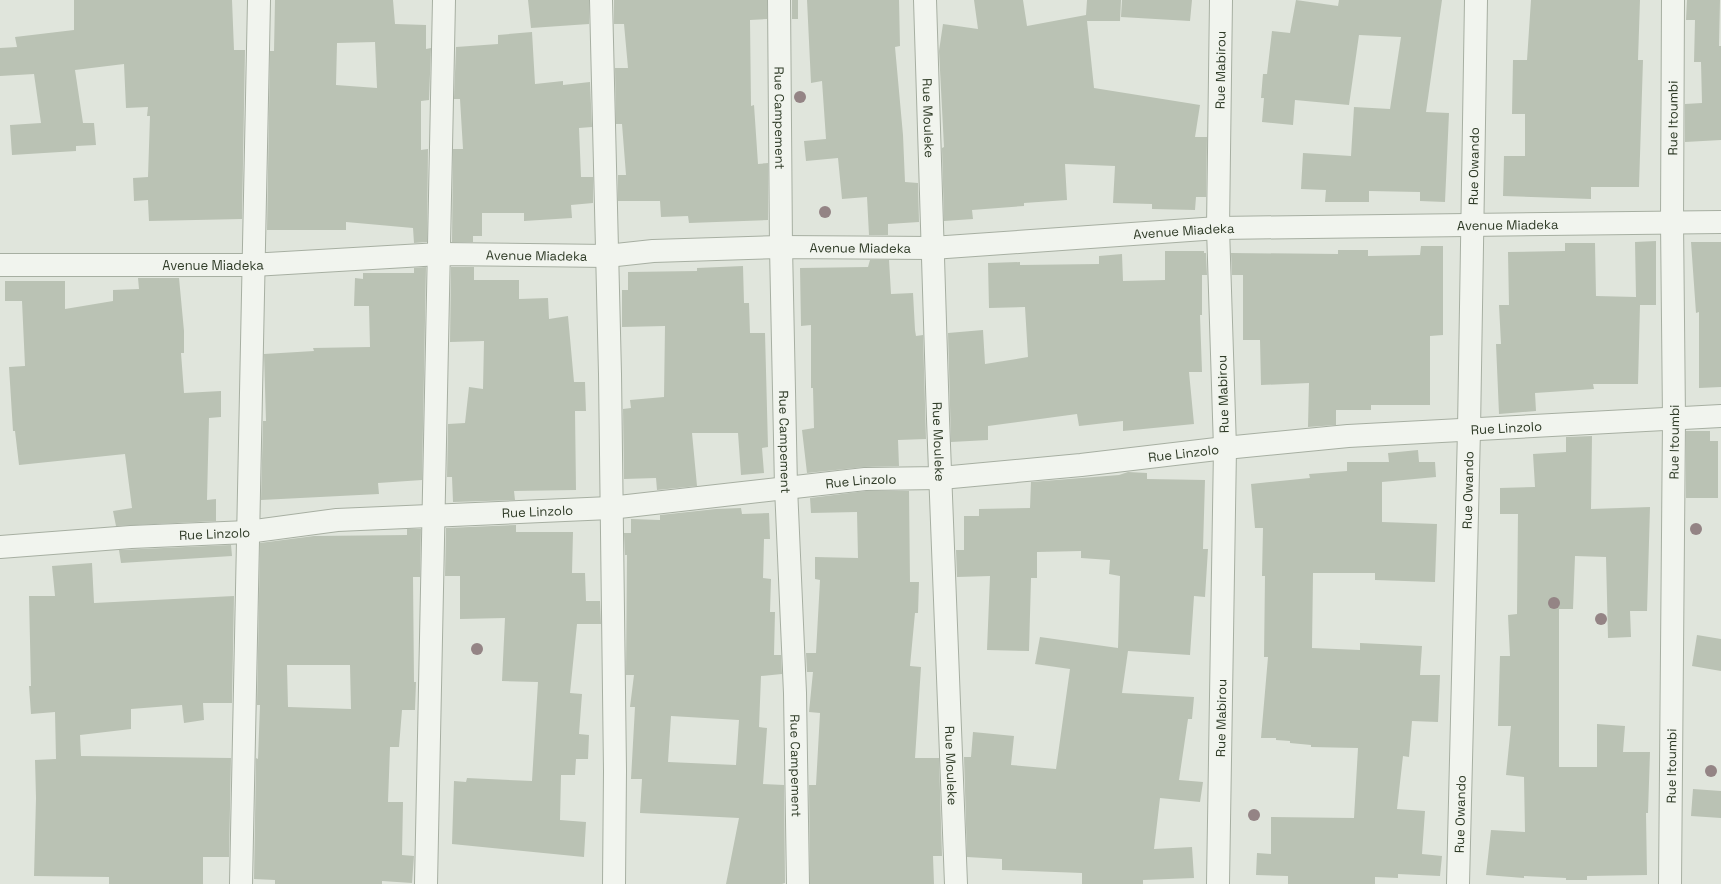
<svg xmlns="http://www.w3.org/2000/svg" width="1721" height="884" viewBox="0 0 1721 884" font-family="'Space Grotesk',sans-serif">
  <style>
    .building { fill: #bac2b4; fill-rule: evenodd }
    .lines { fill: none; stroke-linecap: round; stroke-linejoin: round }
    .minor-casing { stroke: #a7afa2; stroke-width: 24 }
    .tertiary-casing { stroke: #a7afa2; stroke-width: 24 }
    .minor { stroke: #f1f4ee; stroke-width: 22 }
    .tertiary { stroke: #f1f4ee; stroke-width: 22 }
    .tree { fill: #948485 }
    .labels { text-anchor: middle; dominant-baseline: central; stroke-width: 3; stroke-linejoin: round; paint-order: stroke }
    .street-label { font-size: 13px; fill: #2f3b27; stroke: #eff3eb }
  </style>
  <rect width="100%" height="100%" fill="#e0e5dc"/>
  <path class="building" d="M74,0H232L234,50H245L242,219L149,221L148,200L134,201L133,178L148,177L150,116H147L148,107L126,108L124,64L75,70L83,123H94L96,145L76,146V151L12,155L10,125L41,123L34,74L0,76V48L17,47L15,37L74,30Z
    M275,0H393L395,24L426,25V49L431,48L429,100L421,101V150L428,149L427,242L414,243L413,228L346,222V230H267L270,51H274ZM375,42L377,88L336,85L337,43Z
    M528,0H589V24L531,28Z
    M614,0H767V19L750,20L751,106L754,105L758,164L768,163V220L689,223L688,216L661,217L660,201H618V175H626L622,124H616L615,68H628L624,24H614Z
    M792,0H798V19H792Z
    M807,0H899L900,46L895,47L903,135L905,182L918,183L919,222L888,224V235H869L867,197L842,199L838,158L806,161L804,141L826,139L822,81L811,83Z
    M974,0H1023L1027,26L1086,15L1087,0H1121L1120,21H1087L1094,88L1200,105L1195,137H1207L1206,197H1196L1195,210L1152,209V204L1113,203L1115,166L1065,164L1067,200L1024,203V206L972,210L973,219L944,221L942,148L944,147L939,51L943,24L978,29Z
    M1122,0H1192L1190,21L1121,17Z
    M1296,0L1338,6L1339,0H1442L1426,112L1449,113L1445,202L1420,201V192L1369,191V202H1325L1326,190L1301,189L1303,153L1351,156L1354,107L1390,109L1401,37L1359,35L1349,105L1295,100L1293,125L1262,122L1264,98H1261L1263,74H1267L1272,31L1290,33Z
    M1531,0H1640L1638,60H1643L1639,187H1591V199L1503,196L1504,156H1525V114H1512L1513,60H1527Z
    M1687,0H1720L1719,46H1721V140L1685,142V104L1702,103L1701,62H1694L1695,20H1686Z
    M532,32L535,84L563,81V85L590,82L592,127L579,128L581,177H593V203L571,205L572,218L524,221V213H482V236H473V242H452L453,149H463L460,99H454L456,47L498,44V35Z
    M1656,241V305H1640L1638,384H1593L1594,389L1535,393L1536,411L1499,414L1496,344H1501L1499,305H1509L1508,252L1565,251V243H1595L1596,296L1636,297L1635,242Z
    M1691,242H1721V387L1699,388V312L1696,313Z
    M1421,246H1443V335L1430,336V405H1371V410H1336V425L1308,427L1309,383L1261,385L1260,340H1243V275H1232L1231,253L1338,254V250H1368V256L1420,255Z
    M1165,251H1204V253H1206L1207,275H1202V315H1200L1202,372H1189L1194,424L1123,431V421L1079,426L1077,414L988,426V440L951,442L948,333L983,330L985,364L1028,357L1025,307L989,308L988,263L1020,262V265L1099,264V256L1122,254L1123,281L1165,280Z
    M870,260H889L891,294L913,293L915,330L916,336L923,335L926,439L898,440L899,466L864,467L807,473L802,430L814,428L813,388H811V325L801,326L800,268L868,267Z
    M743,266L744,303H749L750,333H765L768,447L762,448L764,473L741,475L738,433H692L697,486L657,490L656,478L624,479L623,409L631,408L630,400L664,397L665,326L622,327V290H628V272L697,271V268Z
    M426,267L422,480L378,483L379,494L261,500L263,421H266L264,354L314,351L313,348L370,347L369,306H354L355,278L363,279V273H414V268Z
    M451,267H474V280H519V299L548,298L549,319L568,316L574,382H585L586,411H575L576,490L514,491L515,500L453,502L452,477H447L448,424L465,423L469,387L483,389L484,341L450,342Z
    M138,278H179L184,331V353H181L184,393L221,391V417L209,418L207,500L216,499V521L116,526L113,511L132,508L125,454L19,465L15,431H13L9,367L25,366L22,301H5V281H65V309L113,301V290L139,289Z
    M1686,431H1710V441H1718V498H1686Z
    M1592,436L1591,509L1650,507L1647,611H1630L1631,637L1608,638L1606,557L1575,556L1573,609H1559V767H1597V724L1625,726L1623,752H1650L1648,813H1646L1647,875L1587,876V880H1566V878L1524,876V878L1486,875L1491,830L1525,832L1524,777L1506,775L1511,726H1498L1500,656H1510L1508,615L1517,614L1518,514H1500V488L1535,487L1533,454L1566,452V437Z
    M1418,450L1419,462H1435L1436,477L1382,482V522L1437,524L1435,582L1375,580V573H1313L1312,648L1360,650V643L1422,646L1420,675H1440L1438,722L1412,721L1409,757L1403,756L1397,809L1425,811L1422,854L1442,856L1440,876L1398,874V878L1375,877V884H1288V876L1256,875L1257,853L1271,854V817L1354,818L1358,748L1311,747V745L1290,743V741L1276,740V738H1261L1268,657H1264L1265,576H1262L1263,528H1255L1251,484L1310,478L1309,474L1347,471V462H1389L1388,453Z
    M1128,472L1147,473V479L1205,480L1203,549H1208L1205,597L1194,596L1190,655L1128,651L1122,693L1194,697L1192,719H1188L1179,780L1203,782L1200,802L1160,798L1154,849L1192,847L1194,878L1143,880V884H1082V873L1002,870V859L967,857L964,757H971L973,732L1014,736L1011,765L1056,769L1070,669L1035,664L1040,637L1118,648L1120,576L1109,574L1110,560L1081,558V551L1037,552V578H1031L1029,651L987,650L990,576L957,577L956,550H964V516H979V509L1030,508L1031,482L1119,475Z
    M866,491H909L910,582H919L918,613H915L910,666L921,667L915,758H939L942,856H933L934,884H810L809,785H816L820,713L809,712L813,672H807L806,653H816L820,580L815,579V557L858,558L857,512L811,513L810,498Z
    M741,508L742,514L769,513L770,539H764L763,578L771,579L770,612H775L774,655H781L782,674L761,676L759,727L767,728L763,784L784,785L785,883L782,884H726L739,818L640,813L642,779H631L635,707H630L634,675H626L627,555H625L624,533H631V519L660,520V515L716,509ZM671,716L739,720L736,765L668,762Z
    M516,525V532H573L572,573H585L586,601H600L601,624H577L570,693L582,694L579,734L589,735L588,759H576L575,775H561L560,820L586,822L584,857L452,844L454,781L466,782L467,778L532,781L538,682L502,681L505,618L460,619V576H445L446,528Z
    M407,529H421L420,577H413L414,682H416L415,710H402L399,747H390L388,802H403L402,855L414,856L412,883L382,881V884H275V880L254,879L256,758L258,759L260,705H257L260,543L314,536L407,535ZM287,665H350L351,709L288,707Z
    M231,545L232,556L121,563L119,550Z
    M92,563L94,603L234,596L232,703H203L204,720L184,723L182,705L131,709V729L80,735L81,756L231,758L229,857H203V884H109V877L34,876L36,798L35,760L56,759L55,712L31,714L29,686H31L29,596H55L52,566Z
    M1697,635L1721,639V671L1692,666Z
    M1693,789L1721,791V818L1691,816Z"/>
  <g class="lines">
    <defs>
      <g id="minor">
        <path d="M601,0L610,374L615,771L614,884"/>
        <path id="s1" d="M779,0L781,247L786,487L795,693L798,884"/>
        <path id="s2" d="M925,0L938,419L956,884"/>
        <path id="s3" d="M0,265H252L440,254L607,256L653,251L781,247L932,248L1218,228L1721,222"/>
        <path id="s4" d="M0,547L131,537L248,532L337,520L610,508L865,479L941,478L1081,465L1225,448L1348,436L1721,416"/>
        <path d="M241,884L259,0"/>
        <path d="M426,884L444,0"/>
        <path id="s5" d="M1218,884L1225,448L1218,228L1221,0"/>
        <path id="s6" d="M1458,884L1469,430L1476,0"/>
      </g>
      <g id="tertiary">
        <path id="s7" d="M1670,884L1674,419L1672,221L1673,0"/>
      </g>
    </defs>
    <use href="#minor" class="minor-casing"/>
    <use href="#tertiary" class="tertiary-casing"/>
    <use href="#minor" class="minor"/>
    <use href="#tertiary" class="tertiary"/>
  </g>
  <g class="tree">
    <circle cx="800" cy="97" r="6"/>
    <circle cx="825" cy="212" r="6"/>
    <circle cx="1696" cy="529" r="6"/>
    <circle cx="1554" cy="603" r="6"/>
    <circle cx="1601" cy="619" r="6"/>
    <circle cx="477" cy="649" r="6"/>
    <circle cx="1711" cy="771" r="6"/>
    <circle cx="1254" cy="815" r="6"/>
  </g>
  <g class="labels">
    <g class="street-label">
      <text stroke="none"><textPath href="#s5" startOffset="814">Rue Mabirou</textPath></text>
      <text stroke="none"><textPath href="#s1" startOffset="118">Rue Campement</textPath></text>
      <text stroke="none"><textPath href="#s2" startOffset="118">Rue Mouleke</textPath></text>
      <text stroke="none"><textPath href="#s7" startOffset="766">Rue Itoumbi</textPath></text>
      <text stroke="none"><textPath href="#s6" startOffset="718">Rue Owando</textPath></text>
      <text stroke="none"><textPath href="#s3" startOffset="1509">Avenue Miadeka</textPath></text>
      <text stroke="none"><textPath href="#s3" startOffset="1185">Avenue Miadeka</textPath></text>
      <text stroke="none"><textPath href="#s3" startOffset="861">Avenue Miadeka</textPath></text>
      <text stroke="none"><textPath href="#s3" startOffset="537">Avenue Miadeka</textPath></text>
      <text stroke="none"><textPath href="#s3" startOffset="213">Avenue Miadeka</textPath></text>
      <text transform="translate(1223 394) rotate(-92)">Rue Mabirou</text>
      <text stroke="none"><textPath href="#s4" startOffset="1512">Rue Linzolo</textPath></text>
      <text stroke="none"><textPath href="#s1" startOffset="442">Rue Campement</textPath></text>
      <text stroke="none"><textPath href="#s2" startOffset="442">Rue Mouleke</textPath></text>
      <text stroke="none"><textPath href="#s7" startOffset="442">Rue Itoumbi</textPath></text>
      <text stroke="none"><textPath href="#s4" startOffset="1188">Rue Linzolo</textPath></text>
      <text stroke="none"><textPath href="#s4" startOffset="864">Rue Linzolo</textPath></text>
      <text stroke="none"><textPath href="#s6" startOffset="394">Rue Owando</textPath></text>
      <text stroke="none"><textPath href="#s4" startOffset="539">Rue Linzolo</textPath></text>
      <text stroke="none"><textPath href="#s4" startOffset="215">Rue Linzolo</textPath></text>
      <text stroke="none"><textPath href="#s5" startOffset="166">Rue Mabirou</textPath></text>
      <text stroke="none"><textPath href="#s1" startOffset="766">Rue Campement</textPath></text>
      <text stroke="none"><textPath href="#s2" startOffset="766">Rue Mouleke</textPath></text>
      <text stroke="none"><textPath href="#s7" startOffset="118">Rue Itoumbi</textPath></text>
      <text stroke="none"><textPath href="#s6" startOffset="70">Rue Owando</textPath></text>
    </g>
  </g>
</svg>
